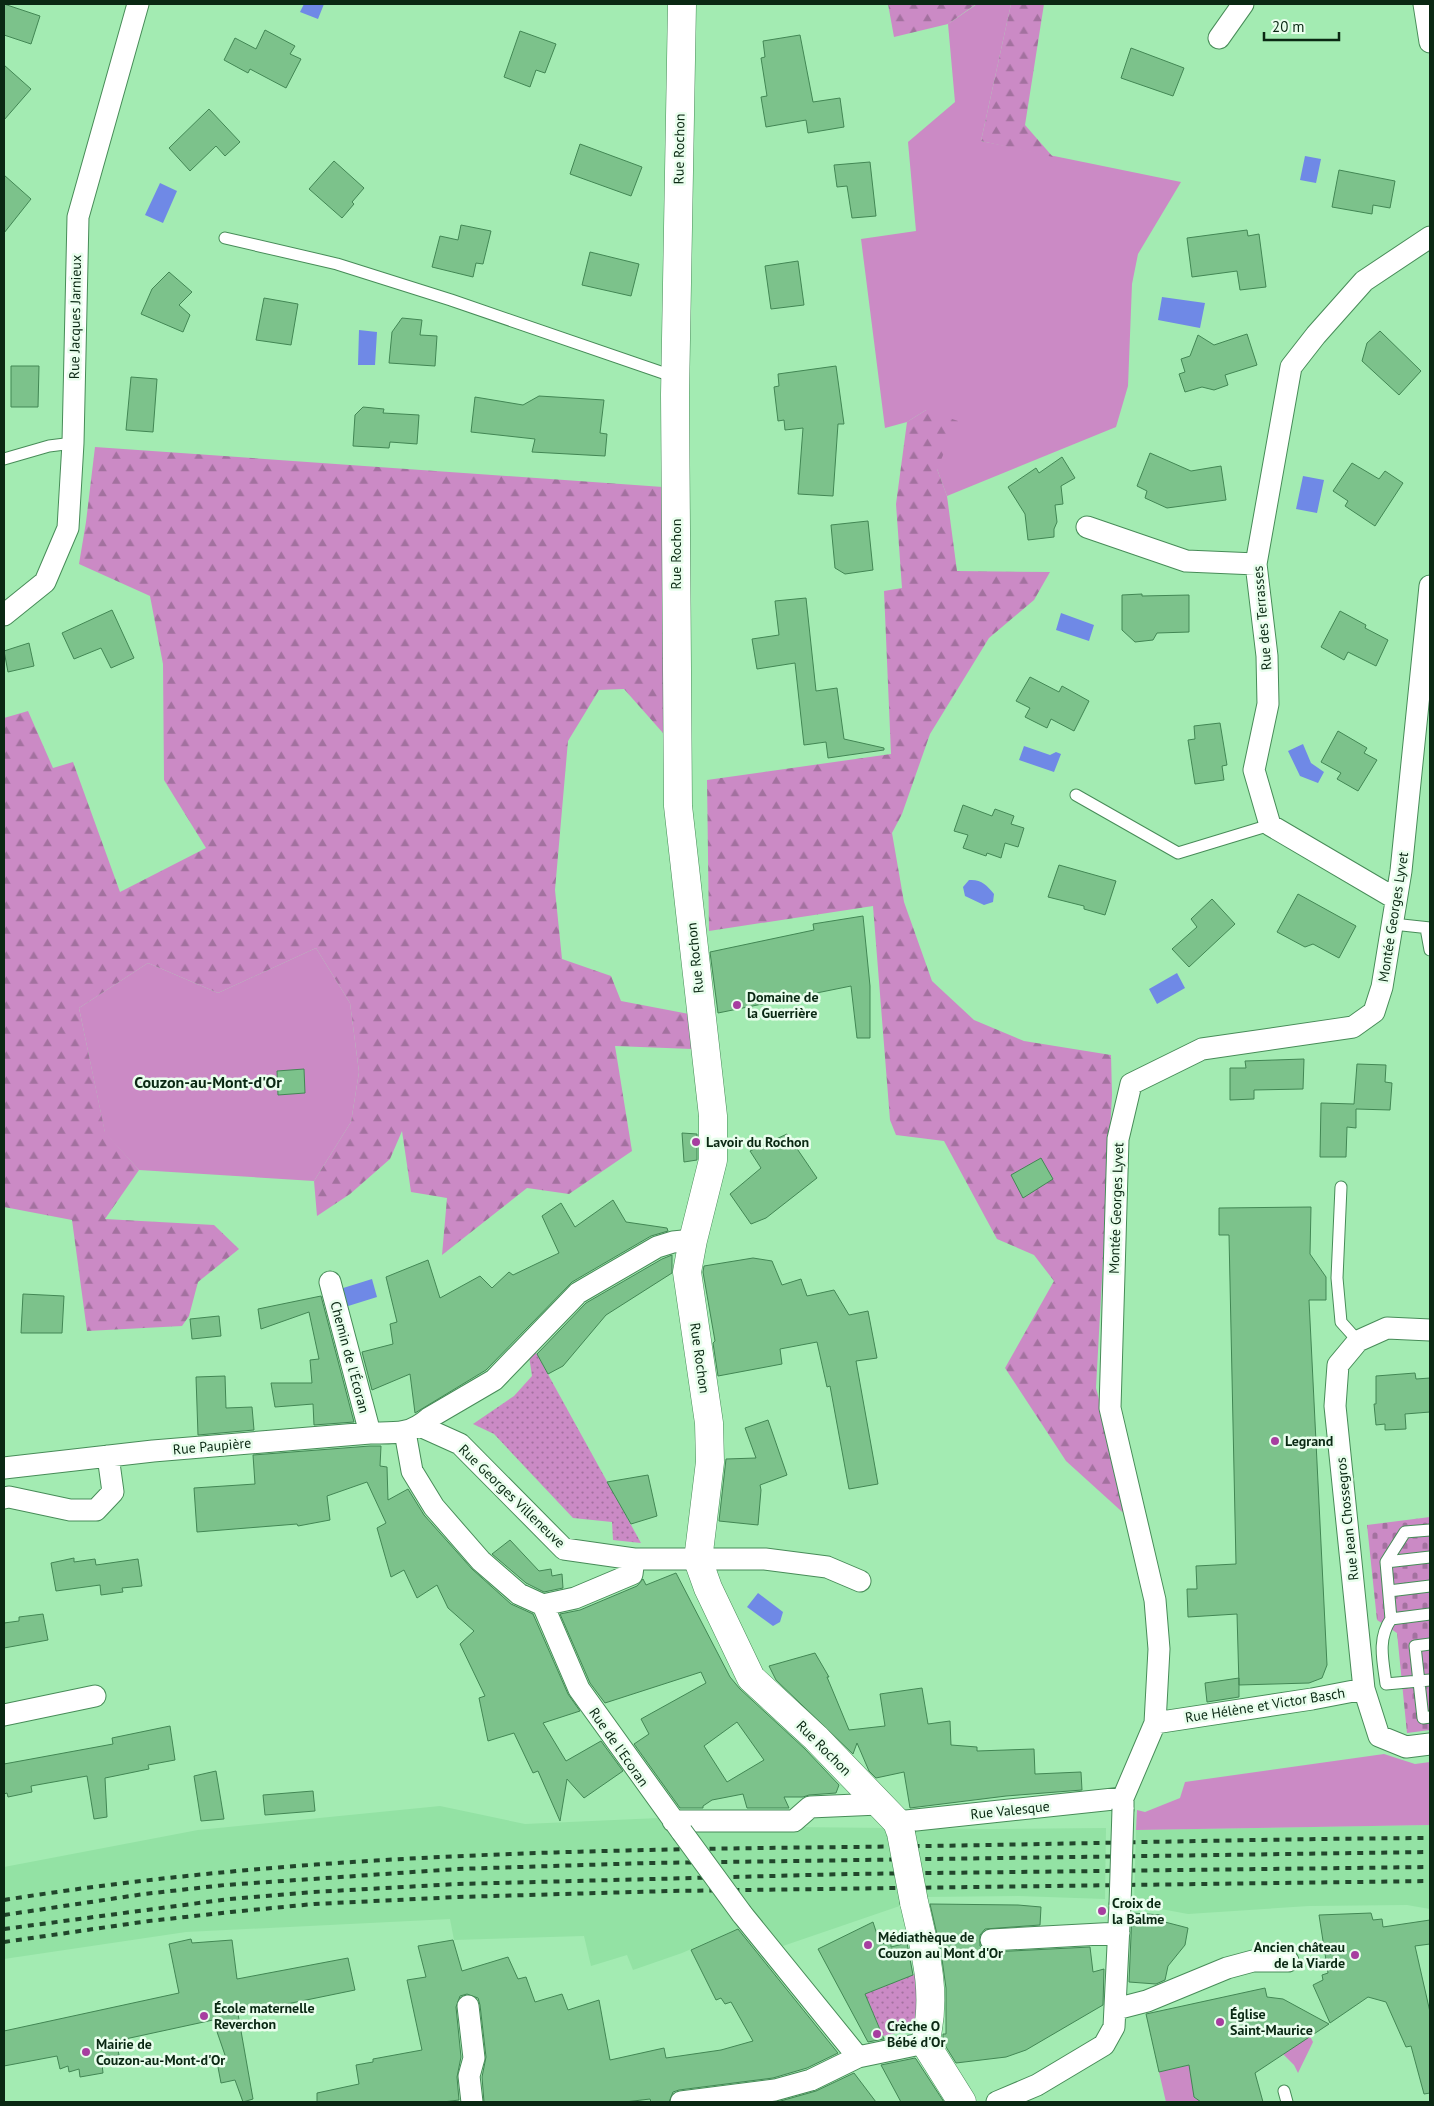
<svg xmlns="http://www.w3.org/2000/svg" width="1434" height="2106" viewBox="0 0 1434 2106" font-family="'PT Sans',sans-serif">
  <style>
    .built { fill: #93e2a4 }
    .green { fill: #cb8ac5 }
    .forest { fill: url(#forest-firs) }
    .cemetery { fill: url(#cemetery-stones) }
    .park { fill: url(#park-dots) }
    .water { fill: #6f89e6 }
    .building { fill: #7cc28b; stroke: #428754; fill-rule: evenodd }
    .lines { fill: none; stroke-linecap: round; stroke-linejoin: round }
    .lane-casing { stroke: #478c58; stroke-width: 13 }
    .street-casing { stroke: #478c58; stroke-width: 23 }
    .secondary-casing { stroke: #478c58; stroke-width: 29 }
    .lane { stroke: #fff; stroke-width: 11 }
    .street { stroke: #fff; stroke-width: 21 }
    .secondary { stroke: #fff; stroke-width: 28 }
    .rail { stroke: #21462b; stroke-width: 4; stroke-dasharray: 6 6; stroke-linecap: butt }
    .street-bridge-casing { stroke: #478c58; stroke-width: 23; stroke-linecap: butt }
    .secondary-bridge-casing { stroke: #478c58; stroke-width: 29; stroke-linecap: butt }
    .street-bridge { stroke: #fff; stroke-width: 21 }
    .secondary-bridge { stroke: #fff; stroke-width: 28 }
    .poi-dot { fill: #a73ea0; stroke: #e9feed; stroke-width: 2 }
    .labels { text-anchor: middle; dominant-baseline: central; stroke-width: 5; stroke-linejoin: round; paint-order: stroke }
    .street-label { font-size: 14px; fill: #0a2813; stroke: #e9feed }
    .poi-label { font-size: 14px; font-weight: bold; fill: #0a2813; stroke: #e9feed; text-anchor: start }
    .quarter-label { font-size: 16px; font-weight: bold; fill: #0a2813; stroke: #e9feed }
  </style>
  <defs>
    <pattern id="forest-firs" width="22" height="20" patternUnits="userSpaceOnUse" patternTransform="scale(1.25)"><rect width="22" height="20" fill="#cb8ac5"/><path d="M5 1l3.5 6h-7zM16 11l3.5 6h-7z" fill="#a3719f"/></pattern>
    <pattern id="cemetery-stones" width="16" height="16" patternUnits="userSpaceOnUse" patternTransform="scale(1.25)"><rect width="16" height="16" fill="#cb8ac5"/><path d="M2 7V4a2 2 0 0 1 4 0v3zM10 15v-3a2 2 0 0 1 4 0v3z" fill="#a3719f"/></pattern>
    <pattern id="park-dots" width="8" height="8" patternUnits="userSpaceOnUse" patternTransform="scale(1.25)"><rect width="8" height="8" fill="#cb8ac5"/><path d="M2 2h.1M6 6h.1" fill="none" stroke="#a3719f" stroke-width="1.8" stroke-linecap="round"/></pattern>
  </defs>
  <rect width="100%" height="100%" fill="#a3ebb2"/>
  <path class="built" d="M440,1806L525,1824L659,1818L688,1826L993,1829L1106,1828L1105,1899L1019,1896L926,1897L780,1947L740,1928L682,1953L633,1970L627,1955L591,1966L584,1936L454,1940L450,1919L186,1932L4,1959V1867L198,1830Z
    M1430,1825V1909L1407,1905L1309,1906L1188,1914L1134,1904L1136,1830Z"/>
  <path class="green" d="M977,4H1011L981,141L1181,182L1138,254L1132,284L1128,386L1116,427L947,496L937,469L926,410L907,422L885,428L861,239L916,231L908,142L955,102L948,24Z
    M316,948L350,1003L359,1072L351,1122L314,1181L139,1170L105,1133L79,1008L148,963L218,993Z
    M1384,1754L1415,1764L1430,1762V1825L1136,1830L1137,1810L1145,1812L1180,1798L1185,1782Z
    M1310,2036L1313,2042L1298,2073L1294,2065L1283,2054Z
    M1194,2064V2097L1201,2102H1166L1159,2072Z"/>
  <path class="forest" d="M888,4H976L948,24L894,37Z
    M1011,4H1044L1025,125L1053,157L981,141Z
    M926,410L958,421L937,469L947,496L957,571L1050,572L1034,600L989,638L930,734L902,814L892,833L904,902L932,981L974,1020L1024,1041L1111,1055L1112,1095L1096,1388L1130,1519L1066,1461L1005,1368L1054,1281L1034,1255L997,1239L944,1141L896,1135L890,1120L873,906L709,931L707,780L891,754L884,591L902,588L896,504L907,422Z
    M95,447L663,487V733L624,689L599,690L568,741L555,890L562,959L611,976L621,1001L689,1014L692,1049L615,1046L632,1151L569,1194L527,1188L442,1255L447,1198L411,1192L402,1131L390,1159L350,1194L317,1216L314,1181L351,1122L359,1072L350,1003L316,948L218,993L148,963L79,1008L105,1132L139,1170L105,1219L214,1225L239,1249L198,1282L189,1316L182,1326L87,1331L72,1220L4,1207V718L28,711L53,768L73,762L120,892L206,848L164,780L163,664L150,596L79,564L86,522Z"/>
  <path class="cemetery" d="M1430,1517V1730L1407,1733L1397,1633L1377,1620L1367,1525Z"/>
  <path class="park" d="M534,1349L641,1543L613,1540L612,1522L573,1518L494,1434L473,1424L514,1396L532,1376L529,1356Z
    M918,1973C921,1995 921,2010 909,2030L883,2036L865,1994Z"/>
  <path class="water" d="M304,4H324L318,19L300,12Z
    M1305,156L1321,159L1316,183L1300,180Z
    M160,183L177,191L163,223L145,215Z
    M1162,297L1205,303L1200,328L1158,320Z
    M359,330L377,332L375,365H358Z
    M1303,476L1324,480L1317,513L1296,509Z
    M1061,613L1094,625L1089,641L1056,630Z
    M1303,744L1311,763L1324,772L1318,783L1300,776L1288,751Z
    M1024,746L1050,755L1056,752L1061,754L1054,772L1019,760Z
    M969,880C981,879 987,885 994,894L993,902L984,905L965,896L963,887Z
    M1177,973L1185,988L1157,1004L1149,989Z
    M372,1279L377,1297L345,1307L340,1289Z
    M758,1593L783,1612L780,1622L773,1626L747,1607Z"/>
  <path class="building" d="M4,4L40,16L31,44L4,35Z
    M265,30L295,46L290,54L301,59L286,88L250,69L248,73L224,60L235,38L256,49Z
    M520,31L556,44L545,73L536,70L530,87L504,77Z
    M800,35L813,102L840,98L844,127L808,133L806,120L766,127L761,97L767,96L761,58L765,57L763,41Z
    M1131,48L1184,68L1173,96L1121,78Z
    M4,65L31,89L4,120Z
    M209,109L240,142L225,156L216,146L190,171L169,148Z
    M580,144L642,167L631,196L570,174Z
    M334,161L364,188L352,202L354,204L342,218L309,189Z
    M870,162L876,216L852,218L847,186L837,187L834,165Z
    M1339,170L1395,181L1390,208L1373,205L1372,214L1332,207Z
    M4,175L31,199L4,233Z
    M461,225L491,231L483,264L476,263L473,277L432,267L440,236L458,240Z
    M1247,230L1248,236L1259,234L1266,287L1240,290L1237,271L1192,277L1187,238Z
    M590,252L639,264L631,296L582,285Z
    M798,261L804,305L771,309L765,266Z
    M169,272L192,292L179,305L190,315L183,332L141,314L152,289Z
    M264,298L298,304L291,345L256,340Z
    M402,318L422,320L420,335L437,336L435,366L389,363L392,332Z
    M1380,331L1421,371L1399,395L1362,361L1367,343Z
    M1247,334L1257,365L1225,375L1228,385L1214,390L1202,387L1185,392L1179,374L1185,372L1181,359L1190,356L1198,335L1214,345Z
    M11,366H39L38,407H11Z
    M836,366L844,424H838L833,496L798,494L803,428L785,430L784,420L778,421L774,387L779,386L778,374Z
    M131,377L157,379L153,432L126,430Z
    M539,396L604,400L600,433L607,434L605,456L532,452L535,439L471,432L475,397L523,405Z
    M363,407L384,409L383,413L419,415L417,444L390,442L389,448L353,446L355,415Z
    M1150,453L1191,471L1221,466L1226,500L1167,508L1145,498L1147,491L1137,486Z
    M1062,457L1075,478L1061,486L1063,504L1055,505L1057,522L1054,529V537L1028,540L1025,514L1008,487L1036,468L1039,473Z
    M1352,463L1379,479L1385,471L1403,483L1375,526L1345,506L1348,501L1333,491Z
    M868,521L873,570L845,574L835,568L831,525Z
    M1142,594V596L1189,595V632L1157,633L1153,640L1135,642L1122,630V595Z
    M806,598L816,691L837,688L844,739L884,748V750L828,758L826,742L804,745L795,663L757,669L752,639L779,635L775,601Z
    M112,610L134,658L111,668L101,648L74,659L62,633Z
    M1340,611L1366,625L1365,628L1388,640L1376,666L1348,652L1344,660L1321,647Z
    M29,643L34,666L8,672L4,651Z
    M1030,677L1059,692L1062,686L1089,701L1074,731L1051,719L1047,728L1025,717L1030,708L1016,701Z
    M1220,723L1227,765L1222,766L1224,780L1195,784L1188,740L1195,739L1194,726Z
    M1338,731L1367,748L1364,753L1377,760L1358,791L1337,779L1341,773L1321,762Z
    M963,805L992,816L995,809L1014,816L1011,824L1024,828L1018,847L1005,843L1001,858L987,853L986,856L963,848L968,835L954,831Z
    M1059,865L1116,881L1105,915L1084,909V906L1048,897Z
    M1298,894L1356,926L1339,958L1313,944L1305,947L1277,932Z
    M1212,899L1235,924L1189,967L1172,949L1197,927L1191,919Z
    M863,916L870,986V1038H857L851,986L718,1013L710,952L814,930L813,924Z
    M1304,1059L1303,1089L1254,1090V1099L1230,1100V1068H1246L1245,1061Z
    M1357,1064L1386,1065L1385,1082L1392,1083L1390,1110L1356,1109V1128L1347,1127L1346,1157H1320L1321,1103L1354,1104Z
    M304,1069L305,1093L278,1095L277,1071Z
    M682,1133L697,1134V1160L684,1162Z
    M787,1134L817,1178L766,1218L751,1224L730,1194L761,1168L750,1151Z
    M1041,1158L1053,1179L1023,1198L1011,1175Z
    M613,1200L626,1222L667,1228L668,1231L651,1236L572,1282L486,1370L415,1413L410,1374L372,1390L362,1352L393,1344L390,1324L397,1322L386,1277L428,1260L440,1298L480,1276L492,1288L509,1272L513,1275L559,1253L542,1216L561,1203L575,1227Z
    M1311,1207L1310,1254L1326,1277V1300H1309L1327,1665L1322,1678L1309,1683L1239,1685L1237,1614L1188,1617L1187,1589H1197L1196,1566L1236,1564L1229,1235H1219V1208Z
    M672,1255V1273L606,1315L563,1366L548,1374L537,1354L586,1303L662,1259Z
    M753,1258L772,1261L782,1285L801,1279L807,1296L834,1290L849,1315L868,1311L877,1358L856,1361L878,1484L849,1489L830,1386L827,1387L817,1342L780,1349L782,1364L718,1376L713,1343L715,1341L703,1272L704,1266Z
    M23,1294L64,1296L62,1333H21Z
    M321,1296L354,1422L314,1425L313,1404L275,1407L271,1383H312L310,1360L319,1359L309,1312L261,1329L258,1309Z
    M219,1316L221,1336L192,1339L190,1319Z
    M1415,1373L1416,1379L1430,1378V1412L1405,1414L1406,1429L1385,1430V1424L1376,1425L1374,1404H1376V1376Z
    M225,1376L226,1408L252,1407L254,1430L198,1435L196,1377Z
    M768,1420L787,1475L760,1485L761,1490L758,1525L719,1521L726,1459L756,1458L745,1428Z
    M370,1446H381L380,1466L387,1467L388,1500L408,1489L424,1515L472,1569L511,1604L533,1614L568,1694L580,1711L543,1723L566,1761L601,1741L623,1771L584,1798L567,1779L560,1821L538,1771L533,1773L514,1733L488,1741L479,1698L485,1696L460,1644L474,1631L448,1608L437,1585L417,1598L404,1570L391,1577L377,1528L386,1523L367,1482L327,1496L330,1520L298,1526L297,1524L197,1532L194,1488L255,1484L253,1455Z
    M648,1475L657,1516L631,1524L607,1482Z
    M510,1540L539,1571L551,1569L552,1576L562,1574L563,1588L544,1592L526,1583L492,1554Z
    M74,1558V1562L95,1559L96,1565L138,1559L142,1586L122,1588L123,1592L101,1595L100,1585L56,1591L51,1563Z
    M676,1573L730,1677L740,1689L805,1749L839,1785L836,1793L809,1795L803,1797H784L789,1808H747L743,1794L712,1800L703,1806V1808H680L634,1744L649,1734L641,1719L706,1683L701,1672L605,1703L590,1683L560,1614L580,1610L637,1586L643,1579L646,1585ZM737,1722L764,1760L727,1782L704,1746Z
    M43,1614L48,1640L4,1648V1623L19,1621V1617Z
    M815,1653L829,1677H827L849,1730L885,1726L880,1694L922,1688L928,1724L950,1721L951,1745L977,1747V1751L1034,1749L1035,1774L1081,1772L1082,1790L1006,1796L910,1808L904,1772L876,1778L869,1771L857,1743L853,1754L776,1680L769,1666Z
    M1239,1678V1697L1207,1702L1205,1683Z
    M170,1726L175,1760L148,1765L149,1769L105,1778L107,1817L94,1819L87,1776L31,1786L32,1792L8,1797L7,1793L4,1794V1764L113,1744L112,1738Z
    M216,1771L224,1819L201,1821L194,1776Z
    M313,1791L315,1811L265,1815L263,1795Z
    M930,1904L1018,1905L1041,1907L1040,1925L985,1929L980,1935V1946L985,1951L992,1952L1090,1947L1093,1972L1104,1969L1103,2005L1026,2050L1006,2057L956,2063L943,2042V2034H946V1988L941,1952Z
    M1132,1913L1162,1915L1161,1921L1188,1928L1185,1945L1168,1966L1165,1980L1156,1984L1129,1982Z
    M1371,1913L1373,1920L1382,1919L1383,1927L1430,1920V1944L1415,1946L1430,2012V2093L1424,2094L1411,2046L1406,2047L1386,2002L1368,1997L1330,2023L1313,1985L1323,1980L1322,1975L1328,1973L1319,1915Z
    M873,1922L880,1944L891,1942V1947L907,1943L913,1975L865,1994L884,2039L868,2042L818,1949Z
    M738,1929L838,2053L807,2068L773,2078L679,2090L673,2092L669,2102H651L650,2099L625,2102H484L482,2077L486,2057L480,2005L478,1998L467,1994L460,1996L456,2007L461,2057L457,2077L459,2100L443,2102H317V2093L359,2084L356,2065L373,2062V2059L422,2050L407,1980L426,1977L418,1946L453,1940L462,1971L508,1957L518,1979L526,1977L535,2002L562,1994L568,2010L599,2000L610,2060L664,2048L666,2058L721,2050L753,2041L731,2002L725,2004L721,1998L716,2000L691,1950Z
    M191,1939L192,1943L232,1940L237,1979L348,1958L355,1990L238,2014L253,2099L243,2102L235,2080L221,2083L217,2062L226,2058L213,2020L116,2041L119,2055L110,2057L111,2062L102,2064L103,2073L80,2077L79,2069L69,2072L68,2066L60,2069L57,2056L4,2066V2031L179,1993L169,1944Z
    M1265,1988L1267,1997L1283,1999L1329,2024L1255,2073L1263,2102H1201L1194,2097L1189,2065L1159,2072L1146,2014Z
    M915,2058L916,2059L944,2102H901L881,2065Z
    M854,2073L876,2102H777L816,2091Z"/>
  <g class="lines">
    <defs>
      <path id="lane" d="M225,238L337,264L451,300L675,377
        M4,459L49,446L73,443
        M1076,795L1178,853L1270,825
        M1393,924L1430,928
        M1426,928L1430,950
        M1341,1187L1337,1278L1341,1322L1358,1341
        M1430,1530L1405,1532L1386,1562L1391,1619L1430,1614
        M1386,1562L1430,1557
        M1389,1591L1430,1586
        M1391,1619C1377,1639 1383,1661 1386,1684L1430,1680
        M1430,1644L1415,1646L1423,1718L1430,1717
        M1284,2091L1287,2102"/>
      <path id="street" d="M1424,4L1430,42
        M1219,38L1243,4
        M1087,527L1186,561L1256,564
        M4,615L45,582L68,528L73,443L78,217L138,4
        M1396,899L1270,825L1254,770L1268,704L1267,656L1256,564L1291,367L1316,335L1364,281L1430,237
        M330,1282L370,1433
        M420,1426L460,1444L564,1549L634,1559H765L827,1567L860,1581
        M405,1432L412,1471L434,1507L481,1561L519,1594L543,1605L579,1689L682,1832
        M4,1468L153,1451L370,1433C395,1433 410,1435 429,1418L494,1380L578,1293L657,1247L673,1242L693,1240
        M4,1498L9,1497L70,1510H96L113,1492L108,1456
        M543,1605L575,1598L632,1574L634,1559
        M1364,1689L1335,1406L1338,1365L1358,1341L1387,1328L1430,1330
        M4,1715L95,1696
        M1155,1723L1312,1699L1364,1689L1379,1736L1406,1747L1430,1744
        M1123,1809V1798L1155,1723L1159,1649L1155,1600L1110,1408L1118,1139L1131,1084L1202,1049L1353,1027L1374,1012L1382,987L1401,871L1430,586
        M673,1821H794L810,1807L879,1804
        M897,1822L1123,1798
        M742,1914L858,2057
        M991,1940L1119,1933
        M468,2006L474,2058L469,2076L472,2102
        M1116,2009L1147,2001L1227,1968L1253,1961H1288
        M681,2102L775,2090L811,2080L858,2057L925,2043
        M997,2102L1037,2085L1104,2045L1114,2027L1120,1905"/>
      <path id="secondary" d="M682,4L675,395L678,806L713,1116V1160L693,1240L687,1272L709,1423L710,1462L698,1560L708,1588L751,1678L816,1738L897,1822L901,1833
        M914,1902C925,1950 938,1994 925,2043L962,2102"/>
    </defs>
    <use href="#lane" class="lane-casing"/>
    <use href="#street" class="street-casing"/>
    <use href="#secondary" class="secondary-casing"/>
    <use href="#lane" class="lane"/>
    <use href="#street" class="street"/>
    <use href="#secondary" class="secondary"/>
    <path class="rail" d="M4,1900C284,1855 566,1850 849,1847C1043,1845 1236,1839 1430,1838
      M4,1915L144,1894L225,1885L457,1869L649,1863L1430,1852
      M4,1929L229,1899L313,1892L457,1884L849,1874L1430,1867
      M4,1942L149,1921L231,1912L314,1904L458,1897L669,1891L1430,1881"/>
    <defs>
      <path id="street-bridge" d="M682,1832L742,1914
        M1120,1905L1123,1809"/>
      <path id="secondary-bridge" d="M901,1833L914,1902"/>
    </defs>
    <use href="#street-bridge" class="street-bridge-casing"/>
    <use href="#secondary-bridge" class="secondary-bridge-casing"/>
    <use href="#street-bridge" class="street-bridge"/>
    <use href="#secondary-bridge" class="secondary-bridge"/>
  </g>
  <g class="poi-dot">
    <circle cx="737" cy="1005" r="5"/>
    <circle cx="696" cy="1142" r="5"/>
    <circle cx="1275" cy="1441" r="5"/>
    <circle cx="1102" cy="1911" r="5"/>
    <circle cx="868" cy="1945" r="5"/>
    <circle cx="1355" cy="1955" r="5"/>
    <circle cx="204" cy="2016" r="5"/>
    <circle cx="1220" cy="2022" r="5"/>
    <circle cx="877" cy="2034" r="5"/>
    <circle cx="86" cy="2052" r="5"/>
  </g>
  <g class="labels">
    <g class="street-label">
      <text transform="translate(679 149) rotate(-89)">Rue Rochon</text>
      <text transform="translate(75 317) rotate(-89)">Rue Jacques Jarnieux</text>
      <text transform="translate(676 554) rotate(-90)">Rue Rochon</text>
      <text transform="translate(1262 618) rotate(-95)">Rue des Terrasses</text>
      <text transform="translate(1393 917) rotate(-81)">Montée Georges Lyvet</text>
      <text transform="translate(695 958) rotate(-96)">Rue Rochon</text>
      <text transform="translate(1116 1208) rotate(-88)">Montée Georges Lyvet</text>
      <text transform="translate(350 1357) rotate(75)">Chemin de l'Écoran</text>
      <text transform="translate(700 1358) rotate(82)">Rue Rochon</text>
      <text transform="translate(212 1446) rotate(-5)">Rue Paupière</text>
      <text transform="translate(512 1496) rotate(44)">Rue Georges Villeneuve</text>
      <text transform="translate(1347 1519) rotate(-96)">Rue Jean Chossegros</text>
      <text transform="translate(1265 1705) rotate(-9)">Rue Hélène et Victor Basch</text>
      <text transform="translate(619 1747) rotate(55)">Rue de l'Ecoran</text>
      <text transform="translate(824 1748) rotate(45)">Rue Rochon</text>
      <text transform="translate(1010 1810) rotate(-6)">Rue Valesque</text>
    </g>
    <g class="poi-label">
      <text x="747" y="997">Domaine de<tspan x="747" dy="16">la Guerrière</tspan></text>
      <text x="706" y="1142">Lavoir du Rochon</text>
      <text x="1285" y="1441">Legrand</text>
      <text x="1112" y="1903">Croix de<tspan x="1112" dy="16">la Balme</tspan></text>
      <text x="878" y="1937">Médiathèque de<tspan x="878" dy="16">Couzon au Mont d'Or</tspan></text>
      <text x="1345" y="1947" text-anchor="end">Ancien château<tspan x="1345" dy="16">de la Viarde</tspan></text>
      <text x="214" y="2008">École maternelle<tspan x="214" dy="16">Reverchon</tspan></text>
      <text x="1230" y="2014">Église<tspan x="1230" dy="16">Saint-Maurice</tspan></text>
      <text x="887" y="2026">Crèche O<tspan x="887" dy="16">Bébé d'Or</tspan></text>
      <text x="96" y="2044">Mairie de<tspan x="96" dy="16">Couzon-au-Mont-d'Or</tspan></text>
    </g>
    <g class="quarter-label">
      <text x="208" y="1082">Couzon-au-Mont-d'Or</text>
    </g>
  </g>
  <rect width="1434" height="2106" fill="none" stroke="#0a2813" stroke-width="10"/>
  <path d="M1264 32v8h75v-8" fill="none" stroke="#0a2813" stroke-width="2.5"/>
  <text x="1272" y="32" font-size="15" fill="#0a2813" stroke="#e9feed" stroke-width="4" paint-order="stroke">20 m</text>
</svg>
